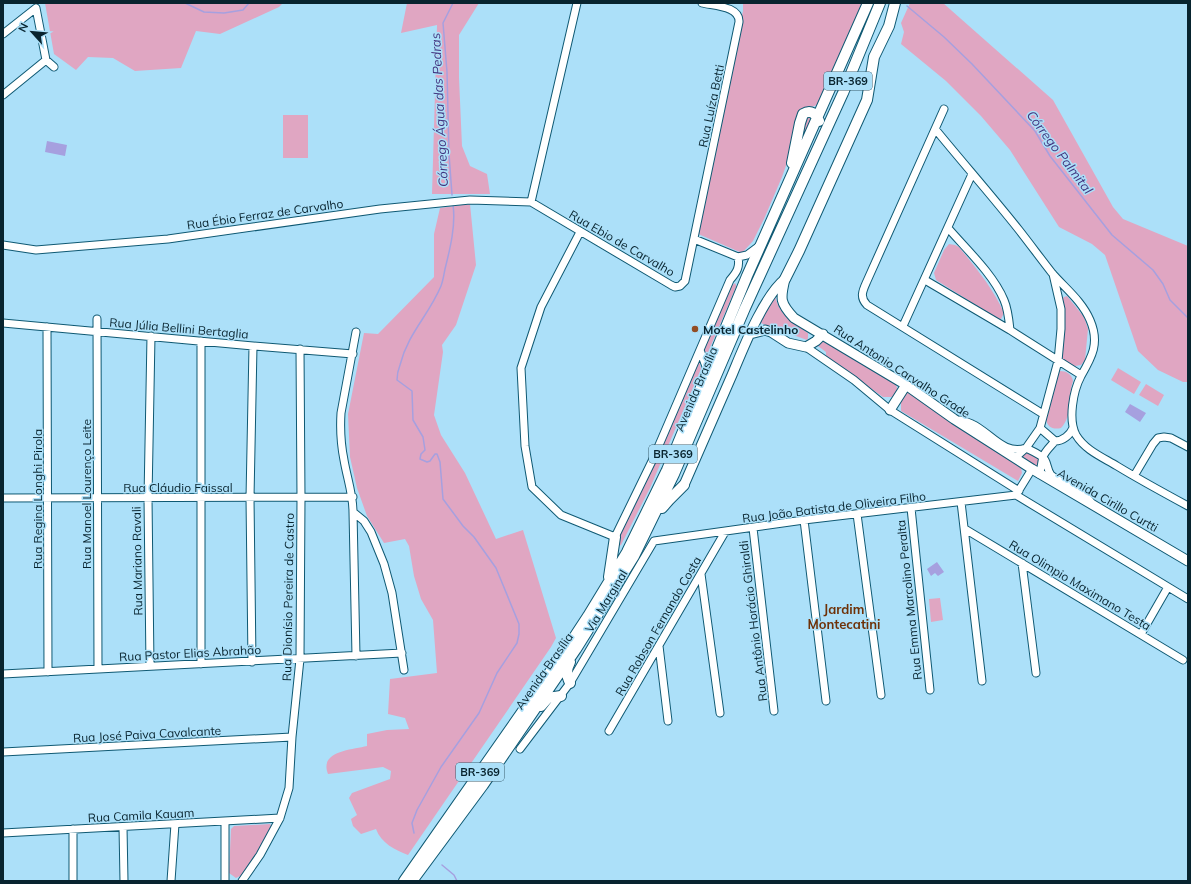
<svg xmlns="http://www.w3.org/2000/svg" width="1191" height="884" viewBox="0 0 1191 884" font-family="Mulish,sans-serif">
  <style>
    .green { fill: #e0a6c2 }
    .water { fill: #a6a0df }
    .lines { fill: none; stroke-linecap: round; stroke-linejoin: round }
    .stream { stroke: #a6a0df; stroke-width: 1.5 }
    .minor-casing { stroke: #0f5973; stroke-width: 9 }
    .major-casing { stroke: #0f5973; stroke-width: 11 }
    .highway-casing { stroke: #0f5973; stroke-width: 12 }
    .minor { stroke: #fff; stroke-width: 7 }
    .major { stroke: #fff; stroke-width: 9 }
    .highway { stroke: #fff; stroke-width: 10 }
    .poi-dot { fill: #924d24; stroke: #ace0f9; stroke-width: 1.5 }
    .labels { text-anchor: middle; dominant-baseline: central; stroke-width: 3; stroke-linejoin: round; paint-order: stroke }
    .shield { fill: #ace0f9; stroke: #395c6c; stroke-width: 1 }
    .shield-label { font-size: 11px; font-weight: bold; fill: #08242f }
    .street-label { font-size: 12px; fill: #08242f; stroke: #ace0f9 }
    .poi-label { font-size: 12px; font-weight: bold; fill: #08242f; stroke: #ace0f9; text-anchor: start }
    .water-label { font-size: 13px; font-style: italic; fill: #42337e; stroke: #ace0f9 }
    .neighbourhood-label { font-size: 13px; font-weight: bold; fill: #6e3107; stroke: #ace0f9 }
  </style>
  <rect width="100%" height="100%" fill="#ace0f9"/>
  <path class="green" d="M45,3H283L279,7L220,34L196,31L181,68L135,71L113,58L88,57L76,70L54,54Z
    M407,3H479L459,35V78L462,146L470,166L487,174L490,194H432L437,25L401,33Z
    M743,3H864L817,105L806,109L782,177L764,219L753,241L742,253L696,233L743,11Z
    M910,3H943L1053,100L1113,207L1123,219L1188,246V382H1183L1158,370L1138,351L1105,255L1092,244L1059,227L1010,150L981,116L946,81L901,44L904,32L901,23Z
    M283,115H308V158H283Z
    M808,116L813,117L800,147L804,125Z
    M470,204L476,265L456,325L442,345L443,352L434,415L441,435L465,473L496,539L523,530L556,638L551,647L408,855C395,850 381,843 376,829L361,834L353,826L351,819L357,815L349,798L352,793L390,779L391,771L383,767L328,774C319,751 351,750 367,746V734L387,730L409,729L405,718L388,714L390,679L437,673L433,620L421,599L414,576L409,546L405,539L384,543L367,516L357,488L350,457L348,414L364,333L378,334L434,277V234L440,208Z
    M949,244L955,245L959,247C976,268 993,288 1004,313L1001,319H998L936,280L934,273L944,250Z
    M735,283L736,285V287L706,357L704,349L729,288Z
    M775,296C780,316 792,322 808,333V338L807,340L763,324L759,322Z
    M1067,296L1084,317L1088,329L1085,360L1081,365L1075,366L1063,360L1061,358L1062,299L1064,297Z
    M820,341H824L893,381L896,385L898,391L894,397H883L826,357V352L818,346Z
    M699,360L701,369L650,488L621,545L617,547L618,540L622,529Z
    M1118,368L1141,382L1134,394L1111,380Z
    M1060,371C1066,371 1072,374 1073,381C1068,395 1073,416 1061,428C1053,430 1047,427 1046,419L1057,373Z
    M1146,384L1164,395L1158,406L1139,395Z
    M907,391L954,419L994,450L1021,468L1022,473L1018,481L901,411V402Z
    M1025,453H1030L1039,459L1038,467L1037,468L1021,459L1020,456Z
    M940,598L943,620L931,622L929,599Z
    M270,824L273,828L271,833L242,875L236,878L229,873L231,829L234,826Z"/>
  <path class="water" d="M47,141L67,145L65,156L45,152Z
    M1130,404L1146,413L1140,422L1125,412Z
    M937,562L944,572L938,576L935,573L931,576L927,569Z"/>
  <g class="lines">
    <path class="stream" d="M185,3L204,12L224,13L243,10L249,3
      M907,6L944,37L972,64L1035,131L1050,156L1112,235L1153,270L1163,284L1170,300L1188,318
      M452,195L449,154L447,72L443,23L453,3
      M414,833L412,823L417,810L441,767L479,713L497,673L517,643L519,634V624L496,568L474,537L463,526L443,499L440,462L437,454H435L430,461L427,462L420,459L421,454L425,450L423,437L413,420L412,391L397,380C397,374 398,370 400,365C408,333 429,315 441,286C443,281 444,274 445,269C450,249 456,225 453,205
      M442,865L454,875L457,881"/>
    <defs>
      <path id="minor" d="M3,34L36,8L46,60L54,67
        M3,95L46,60
        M944,109L867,281C863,290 859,297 867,305L1043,414
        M936,130C963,163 992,196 1019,230C1030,244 1041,259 1052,273C1065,288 1082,301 1090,320C1100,343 1092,357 1081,376C1073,391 1068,420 1076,435C1085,450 1102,457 1117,466C1140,480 1164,493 1188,506
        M531,202L577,3
        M948,228C967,250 993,274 1004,300C1008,309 1009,320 1010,330
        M580,232L541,307L521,368L525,446L532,487L561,515L615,537L653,459L730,280C737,272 740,267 738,257
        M694,239L738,257L747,255L759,246
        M3,245L36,250L168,239L380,209L470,200L531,202L671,285L675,287L680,286L685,281L739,22C740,6 714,6 702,3
        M925,280L1010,330L1081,375
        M97,319L98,669
        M3,323L253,346L353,354
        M903,326L972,174
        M47,327L48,672
        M356,332L341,413C340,429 341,445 344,460C347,478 353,494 353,512L364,521L371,532L384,564L392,593L404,670
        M201,341V664
        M806,347L854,380L890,410L1019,491
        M700,350L708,372
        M960,420C964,421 968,422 972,424C990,432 1004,456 1026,448C1032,451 1042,455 1045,460C1048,465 1047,470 1051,475C1065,486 1083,488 1092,504
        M1040,428L1055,441
        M1015,458L1026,448L1040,428L1058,361L1061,329V309L1053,274
        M1039,474C1042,468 1041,463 1043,457C1045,451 1051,446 1055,441C1063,441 1070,435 1073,428
        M1134,476L1153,444L1158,438L1164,437L1171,438L1188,447
        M1016,495L1188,599
        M1016,495L1032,469
        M3,498L353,497
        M961,502L982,681
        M911,508L930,690
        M353,512L356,656
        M857,514L881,695
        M804,520L826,701
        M753,528L774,711
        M965,529L1183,660
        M1022,563L1036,673
        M701,574L720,713
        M1141,634L1168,587
        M659,646L668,721
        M252,662L250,498L253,346
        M150,666L148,498L151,336
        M3,674L402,653
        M609,731L725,532
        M520,749L570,683L654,541L804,520L1016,495
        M3,752L292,737
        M123,827L124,881
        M73,829V881
        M3,833L280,818
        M171,881L175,824
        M225,881V821
        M242,881L260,855L280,818L289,788L292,737L300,659L301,498L300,349"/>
      <path id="major" d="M785,279C780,299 780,303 794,318L906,385L954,419L1032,469L1188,561
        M750,334L765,330L771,332L788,343L806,347L816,341L823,334
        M890,410L906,385
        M684,485C700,449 716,412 732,375C743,349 763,297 785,279"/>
      <path id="highway" d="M792,163L800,123L803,114C811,109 816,114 819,121
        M785,279L799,251L867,100L874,57L889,26L895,3
        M662,508L669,500L684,485
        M609,577L615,537
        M570,683C566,674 566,670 570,662
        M541,706L548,698L561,696
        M404,881L569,645L588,616L627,552L667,470L747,276L868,3
        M412,881L483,785L576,649L634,556L674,474L745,308L843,93L880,3"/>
    </defs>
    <use href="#minor" class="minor-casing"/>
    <use href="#major" class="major-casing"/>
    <use href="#highway" class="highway-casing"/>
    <use href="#minor" class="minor"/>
    <use href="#major" class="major"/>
    <use href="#highway" class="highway"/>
  </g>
  <circle class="poi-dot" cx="695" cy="329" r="4"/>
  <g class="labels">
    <g class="shield">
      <rect x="824" y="72" width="48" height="18" rx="3"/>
      <rect x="649" y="445" width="48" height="18" rx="3"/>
      <rect x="456" y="763" width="48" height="18" rx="3"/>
    </g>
    <g class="shield-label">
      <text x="848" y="81">BR-369</text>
      <text x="673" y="454">BR-369</text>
      <text x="480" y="772">BR-369</text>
    </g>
    <g class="street-label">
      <text transform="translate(711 106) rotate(-78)">Rua Luíza Betti</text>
      <text transform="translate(265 214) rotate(-8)">Rua Ébio Ferraz de Carvalho</text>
      <text transform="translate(622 243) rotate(30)">Rua Ebio de Carvalho</text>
      <text transform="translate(179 328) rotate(5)">Rua Júlia Bellini Bertaglia</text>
      <text transform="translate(902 371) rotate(33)">Rua Antonio Carvalho Grade</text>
      <text transform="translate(696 389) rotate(-67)">Avenida Brasília</text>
      <text x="178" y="487">Rua Cláudio Faissal</text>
      <text transform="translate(86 494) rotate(-90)">Rua Manoel Lourenço Leite</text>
      <text transform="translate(37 499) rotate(-90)">Rua Regina Longhi Pirola</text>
      <text transform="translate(1108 500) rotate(30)">Avenida Cirillo Curtti</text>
      <text transform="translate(834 507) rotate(-7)">Rua João Batista de Oliveira Filho</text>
      <text transform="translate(137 561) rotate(-91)">Rua Mariano Ravali</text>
      <text transform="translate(1080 585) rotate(31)">Rua Olimpio Maximano Testa</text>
      <text transform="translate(288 597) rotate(-89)">Rua Dionísio Pereira de Castro</text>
      <text transform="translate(909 600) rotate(-96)">Rua Emma Marcolino Peralta</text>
      <text transform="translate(606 601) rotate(-59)">Via Marginal</text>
      <text transform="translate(753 621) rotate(-97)">Rua Antônio Horácio Ghiraldi</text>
      <text transform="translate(658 626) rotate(-60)">Rua Robson Fernando Costa</text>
      <text transform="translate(190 653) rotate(-3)">Rua Pastor Elias Abrahão</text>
      <text transform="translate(544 671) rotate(-55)">Avenida Brasília</text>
      <text transform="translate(147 734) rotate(-3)">Rua José Paiva Cavalcante</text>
      <text transform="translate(141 815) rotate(-3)">Rua Camila Kauam</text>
    </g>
    <g class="poi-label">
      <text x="703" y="329">Motel Castelinho</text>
    </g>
    <g class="water-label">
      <text transform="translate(439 110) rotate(-93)">Córrego Água das Pedras</text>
      <text transform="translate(1060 152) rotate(53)">Córrego Palmital</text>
    </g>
    <g class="neighbourhood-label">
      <text x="844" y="609">Jardim<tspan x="844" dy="15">Montecatini</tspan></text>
    </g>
  </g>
  <rect width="1191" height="884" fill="none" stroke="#08242f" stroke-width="8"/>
  <g transform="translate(32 32) rotate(297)" stroke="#ace0f9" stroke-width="3" paint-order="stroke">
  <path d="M0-3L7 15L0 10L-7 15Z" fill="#08242f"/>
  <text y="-6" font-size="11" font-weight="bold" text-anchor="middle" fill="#08242f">N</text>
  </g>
</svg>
